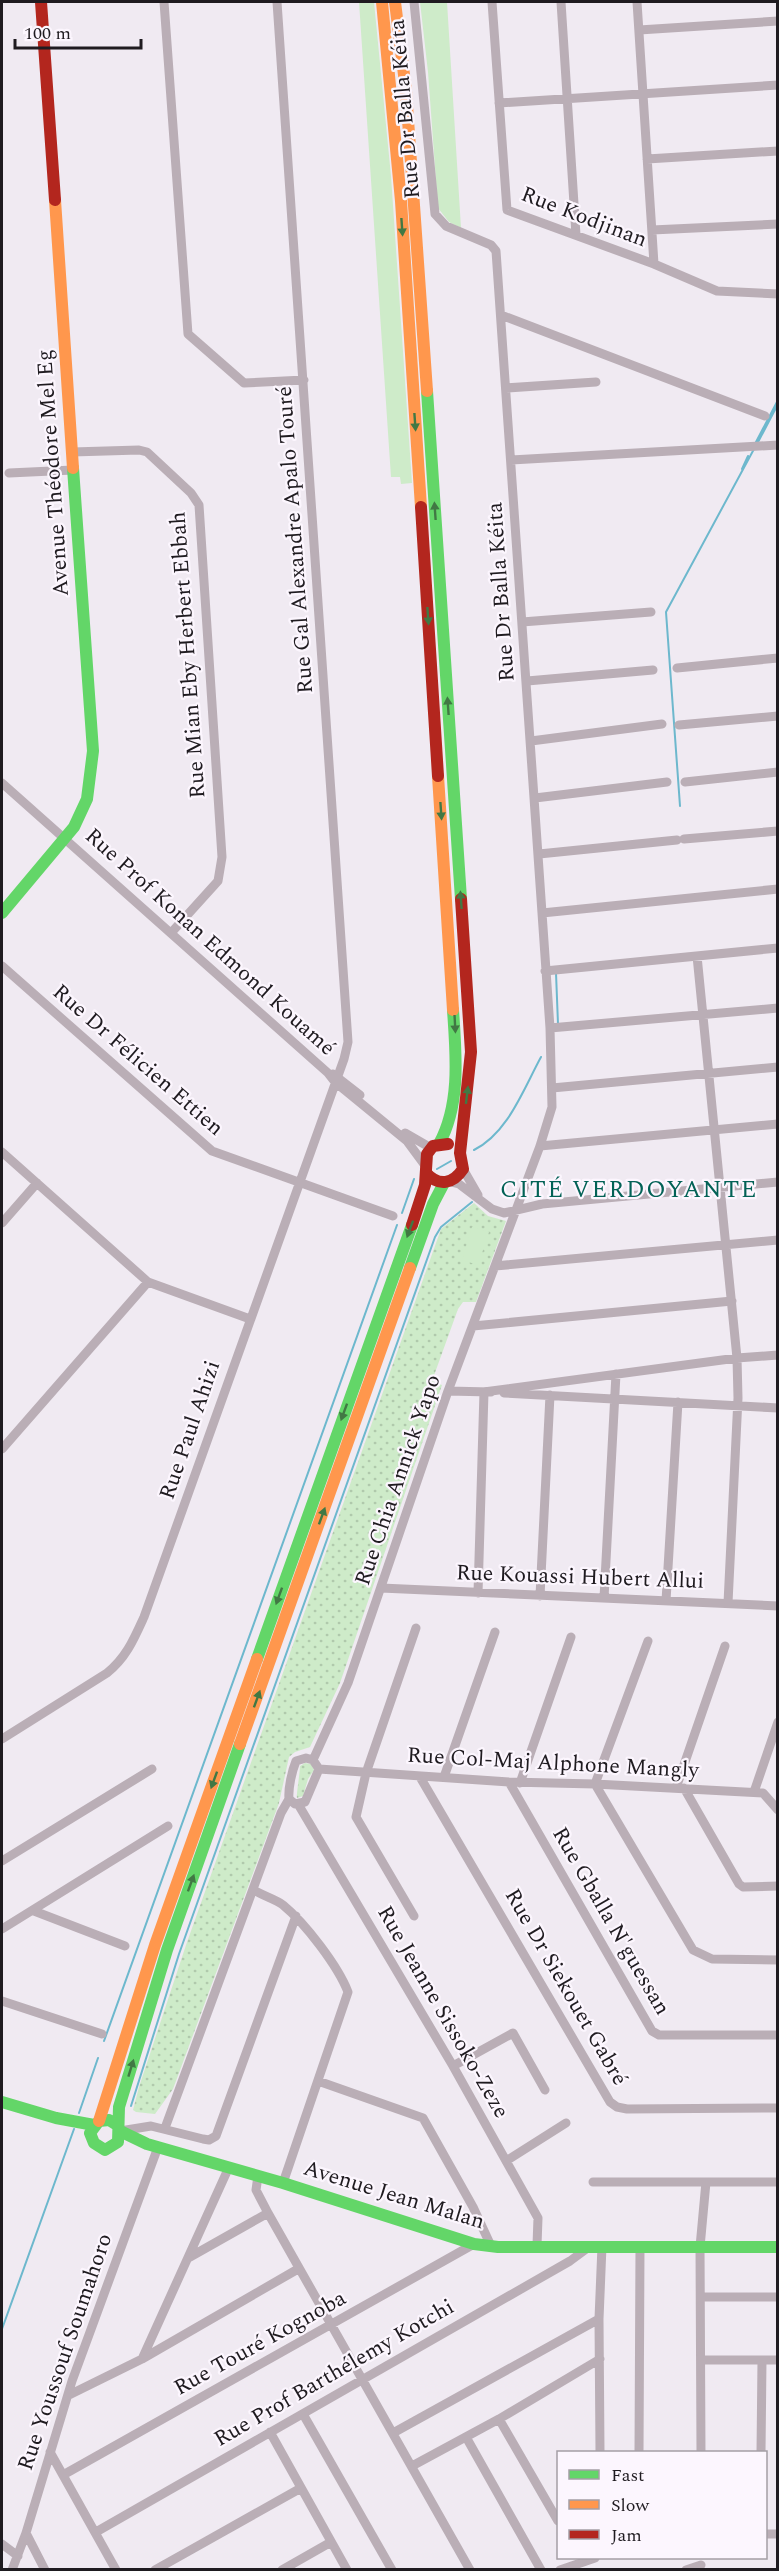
<svg xmlns="http://www.w3.org/2000/svg" width="779" height="2571" viewBox="0 0 779 2571" font-family="Spectral,serif">
  <style>
    .grass { fill: url(#grass-dots) }
    .garden { fill: #ceebc9 }
    .lines { fill: none; stroke-linecap: round; stroke-linejoin: round }
    .stream { stroke: #6db8cd; stroke-width: 2 }
    .street { stroke: #baaeb6; stroke-width: 9 }
    .fast { stroke: #63d668; stroke-width: 12 }
    .slow { stroke: #ff974d; stroke-width: 12 }
    .jam { stroke: #b3261e; stroke-width: 12 }
    .oneway { fill: #417844 }
    .labels { text-anchor: middle; dominant-baseline: central; stroke-width: 4.5; stroke-linejoin: round; paint-order: stroke }
    .street-label { font-size: 22px; fill: #1f1b20; stroke: #fcf6fe }
    .neighbourhood-label { font-size: 24px; letter-spacing: 1.5px; fill: #036256; stroke: #fcf6fe }
  </style>
  <defs>
    <pattern id="grass-dots" width="8" height="8" patternUnits="userSpaceOnUse" patternTransform="scale(1.5)"><rect width="8" height="8" fill="#ceebc9"/><path d="M2 2h.1M6 6h.1" fill="none" stroke="#b0c9ac" stroke-width="1.8" stroke-linecap="round"/></pattern>
  </defs>
  <rect width="100%" height="100%" fill="#f0eaf2"/>
  <path class="grass" d="M474,1203L488,1216L506,1221L476,1302H463L458,1309L432,1381L442,1385L340,1683L310,1747L295,1752L289,1757L279,1803L173,2089L155,2114L136,2112L133,2110L139,2087L186,1945L441,1229Z
    M305,1763L311,1764L314,1770L308,1779L303,1796L297,1798C296,1796 300,1773 300,1766Z"/>
  <path class="garden" d="M359,2H374L391,176L412,483L401,484L400,477H391Z
    M420,2H447L461,228L449,222L438,208L428,72Z
    M472,1227L489,1232L478,1265L462,1260Z"/>
  <g class="lines">
    <path class="stream" d="M756,442L778,400
      M757,444L778,404
      M742,469L748,456
      M680,806L666,612L754,449
      M556,973L558,1024
      M474,1150C508,1133 523,1090 541,1057
      M437,1169L451,1161
      M402,1213L414,1179
      M104,2041L397,1225
      M131,2106L179,1954L435,1237L441,1227L472,1202
      M79,2113L98,2058
      M2,2329L74,2129"/>
    <path class="street" d="M164,2L188,334L244,383L304,380
      M492,2L507,210L654,264L717,291L778,294
      M561,2L576,235
      M637,2L654,264
      M639,30L778,21
      M499,103L778,85
      M647,159L778,151
      M652,230L778,224
      M501,315L765,416
      M506,388L596,382
      M72,452L139,450L147,452L191,493L199,505L222,857L218,881L171,933
      M511,460L778,445
      M9,473L73,470
      M522,622L651,612
      M677,668L778,658
      M527,681L653,670
      M679,725L778,716
      M531,741L662,724
      M685,782L778,772
      M2,783L328,1073L335,1082L407,1141L424,1164
      M535,798L667,782
      M684,839L778,831
      M539,854L677,840
      M542,913L778,889
      M697,956L737,1358L738,1398L728,1603
      M2,966L212,1151L393,1216
      M545,971L778,948
      M550,1028L778,1008
      M333,1074L360,1095
      M552,1088L778,1067
      M405,1133L431,1148
      M540,1146L778,1124
      M2,1152L148,1282L250,1319
      M463,1169L478,1195
      M451,1182L459,1184L492,1209L504,1213L542,1204L778,1182
      M2,1223L37,1183
      M495,1266L778,1240
      M473,1326L732,1301
      M448,1391L491,1392
      M504,1393L778,1408
      M2,1449L148,1282
      M381,1588L778,1606
      M478,1593L484,1392L737,1358L778,1355
      M540,1596L550,1395
      M604,1598L616,1374
      M666,1601L678,1402
      M648,1641L595,1784L693,1950L712,1959L778,1960
      M2,1739L107,1673C126,1658 134,1639 144,1617L344,1059L348,1042L277,2
      M306,1758L313,1760L319,1769L305,1802L295,1804L289,1799C288,1788 292,1771 296,1761Z
      M313,1760L348,1683L448,1391L540,1146L552,1107L550,1028L496,251L491,245L446,226L435,214L414,2
      M319,1769L509,1782L595,1784L763,1793L778,1810
      M420,1777L610,2102L617,2107L627,2109L778,2108
      M444,1777L495,1632
      M509,1782L652,2031L659,2035H778
      M520,1783L571,1637
      M676,1788L725,1646
      M684,1788L739,1884L743,1887L778,1886
      M754,1792L778,1722
      M298,1804L453,2066L538,2218L537,2245
      M2,1861L152,1769
      M254,1890C263,1896 275,1899 283,1905C305,1923 338,1966 348,1992L283,2183
      M34,1911L125,1946
      M414,1916L356,1817L366,1773L416,1628
      M2,1929L168,1826
      M2,2001L102,2034
      M453,2066L513,2033L545,2090
      M318,2081L423,2118L473,2207L491,2246
      M165,2128L281,1813L289,1799
      M120,2131L151,2126L203,2139L209,2140L216,2136L296,1916
      M506,2161L566,2123
      M258,2176L256,2190L268,2213L470,2570
      M593,2182H778
      M190,2257L268,2213
      M701,2297H778
      M142,2359L229,2167
      M701,2360H778
      M69,2395L142,2359L298,2269
      M303,2414L392,2570
      M499,2419L558,2521
      M270,2432L347,2570
      M393,2433L599,2319
      M466,2437L541,2570
      M50,2452L116,2570
      M600,2452L599,2319L602,2246
      M639,2452L640,2247
      M701,2452L700,2247L706,2182
      M761,2452L762,2360
      M412,2466L499,2419L600,2359
      M63,2475L474,2244
      M96,2532L570,2261L589,2247
      M26,2533L45,2570
      M766,2534H778
      M2,2544L18,2556
      M12,2570L26,2533L72,2381L158,2147
      M155,2570L301,2488
      M282,2570L331,2542
      M560,2570L595,2558
      M686,2570L701,2565"/>
    <path class="fast" d="M427,391L461,899
      M2,913L74,827L87,799L93,751L73,468
      M439,1144C461,1104 456,1054 453,1010
      M410,1268L433,1204L444,1183
      M257,1659L412,1225
      M2,2102L56,2118L94,2125
      M117,2125L109,2120L99,2121L90,2133L94,2143L105,2150L118,2142L119,2107L167,1950L240,1744
      M120,2131L147,2144L283,2183L474,2244L498,2247H778"/>
    <path class="slow" d="M382,2L401,201L421,507
      M395,2L406,91L427,391
      M55,200L73,468
      M438,776L453,1010
      M240,1744L410,1268
      M99,2121L155,1945L257,1659"/>
    <path class="jam" d="M41,2L55,200
      M421,507L438,776
      M426,1173C439,1187 453,1184 463,1169L460,1153L471,1052L461,899
      M412,1225L425,1185L427,1154L433,1146L448,1144"/>
  </g>
  <defs><path id="oneway-solid" d="M-6-.8H1V-3.2L6.5 0L1 3.2V.8H-6Z" transform="scale(1.5)"/></defs>
  <g class="oneway">
    <use href="#oneway-solid" transform="translate(402 227) rotate(86)"/>
    <use href="#oneway-solid" transform="translate(415 422) rotate(86)"/>
    <use href="#oneway-solid" transform="translate(435 511) rotate(-94)"/>
    <use href="#oneway-solid" transform="translate(428 616) rotate(86)"/>
    <use href="#oneway-solid" transform="translate(448 706) rotate(-94)"/>
    <use href="#oneway-solid" transform="translate(441 811) rotate(86)"/>
    <use href="#oneway-solid" transform="translate(461 900) rotate(-94)"/>
    <use href="#oneway-solid" transform="translate(455 1024) rotate(87)"/>
    <use href="#oneway-solid" transform="translate(467 1095) rotate(-83)"/>
    <use href="#oneway-solid" transform="translate(410 1229) rotate(110)"/>
    <use href="#oneway-solid" transform="translate(344 1412) rotate(110)"/>
    <use href="#oneway-solid" transform="translate(322 1516) rotate(-70)"/>
    <use href="#oneway-solid" transform="translate(279 1596) rotate(110)"/>
    <use href="#oneway-solid" transform="translate(257 1699) rotate(-70)"/>
    <use href="#oneway-solid" transform="translate(214 1780) rotate(110)"/>
    <use href="#oneway-solid" transform="translate(191 1883) rotate(-70)"/>
    <use href="#oneway-solid" transform="translate(131 2068) rotate(-73)"/>
  </g>
  <g class="labels">
    <g class="street-label">
      <text transform="translate(405 109) rotate(-95)">Rue Dr Balla Kéita</text>
      <text transform="translate(584 217) rotate(21)">Rue Kodjinan</text>
      <text transform="translate(53 473) rotate(-94)">Avenue Théodore Mel Eg</text>
      <text transform="translate(295 540) rotate(-94)">Rue Gal Alexandre Apalo Touré</text>
      <text transform="translate(501 592) rotate(-94)">Rue Dr Balla Kéita</text>
      <text transform="translate(188 655) rotate(-94)">Rue Mian Eby Herbert Ebbah</text>
      <text transform="translate(210 942) rotate(42)">Rue Prof Konan Edmond Kouamé</text>
      <text transform="translate(138 1060) rotate(41)">Rue Dr Félicien Ettien</text>
      <text transform="translate(190 1430) rotate(-71)">Rue Paul Ahizi</text>
      <text transform="translate(398 1480) rotate(-71)">Rue Chia Annick Yapo</text>
      <text transform="translate(580 1577) rotate(2)">Rue Kouassi Hubert Allui</text>
      <text transform="translate(553 1763) rotate(3)">Rue Col-Maj Alphone Mangly</text>
      <text transform="translate(611 1921) rotate(60)">Rue Gballa N'guessan</text>
      <text transform="translate(566 1987) rotate(60)">Rue Dr Siekouet Gabré</text>
      <text transform="translate(443 2012) rotate(60)">Rue Jeanne Sissoko-Zeze</text>
      <text transform="translate(394 2195) rotate(17)">Avenue Jean Malan</text>
      <text transform="translate(260 2343) rotate(-29)">Rue Touré Kognoba</text>
      <text transform="translate(65 2352) rotate(-71)">Rue Youssouf Soumahoro</text>
      <text transform="translate(334 2373) rotate(-30)">Rue Prof Barthélemy Kotchi</text>
    </g>
    <g class="neighbourhood-label">
      <text x="629" y="1190">CITÉ VERDOYANTE</text>
    </g>
  </g>
  <rect width="779" height="2571" fill="none" stroke="#1f1b20" stroke-width="6"/>
  <rect x="557" y="2451" width="210" height="108" fill="#fcf6fe" stroke="#a49ea5" stroke-width="1.5"/>
  <rect x="569" y="2470" width="30" height="9" fill="#63d668" stroke="#a49ea5" stroke-width="1.5"/>
  <text x="611" y="2481" font-size="18" fill="#1f1b20">Fast</text>
  <rect x="569" y="2500" width="30" height="9" fill="#ff974d" stroke="#a49ea5" stroke-width="1.5"/>
  <text x="611" y="2511" font-size="18" fill="#1f1b20">Slow</text>
  <rect x="569" y="2530" width="30" height="9" fill="#b3261e" stroke="#a49ea5" stroke-width="1.5"/>
  <text x="611" y="2541" font-size="18" fill="#1f1b20">Jam</text>
  <path d="M15 39v9h126v-9" fill="none" stroke="#1f1b20" stroke-width="3"/>
  <text x="24" y="39" font-size="18" fill="#1f1b20" stroke="#fcf6fe" stroke-width="4.5" paint-order="stroke">100 m</text>
</svg>
